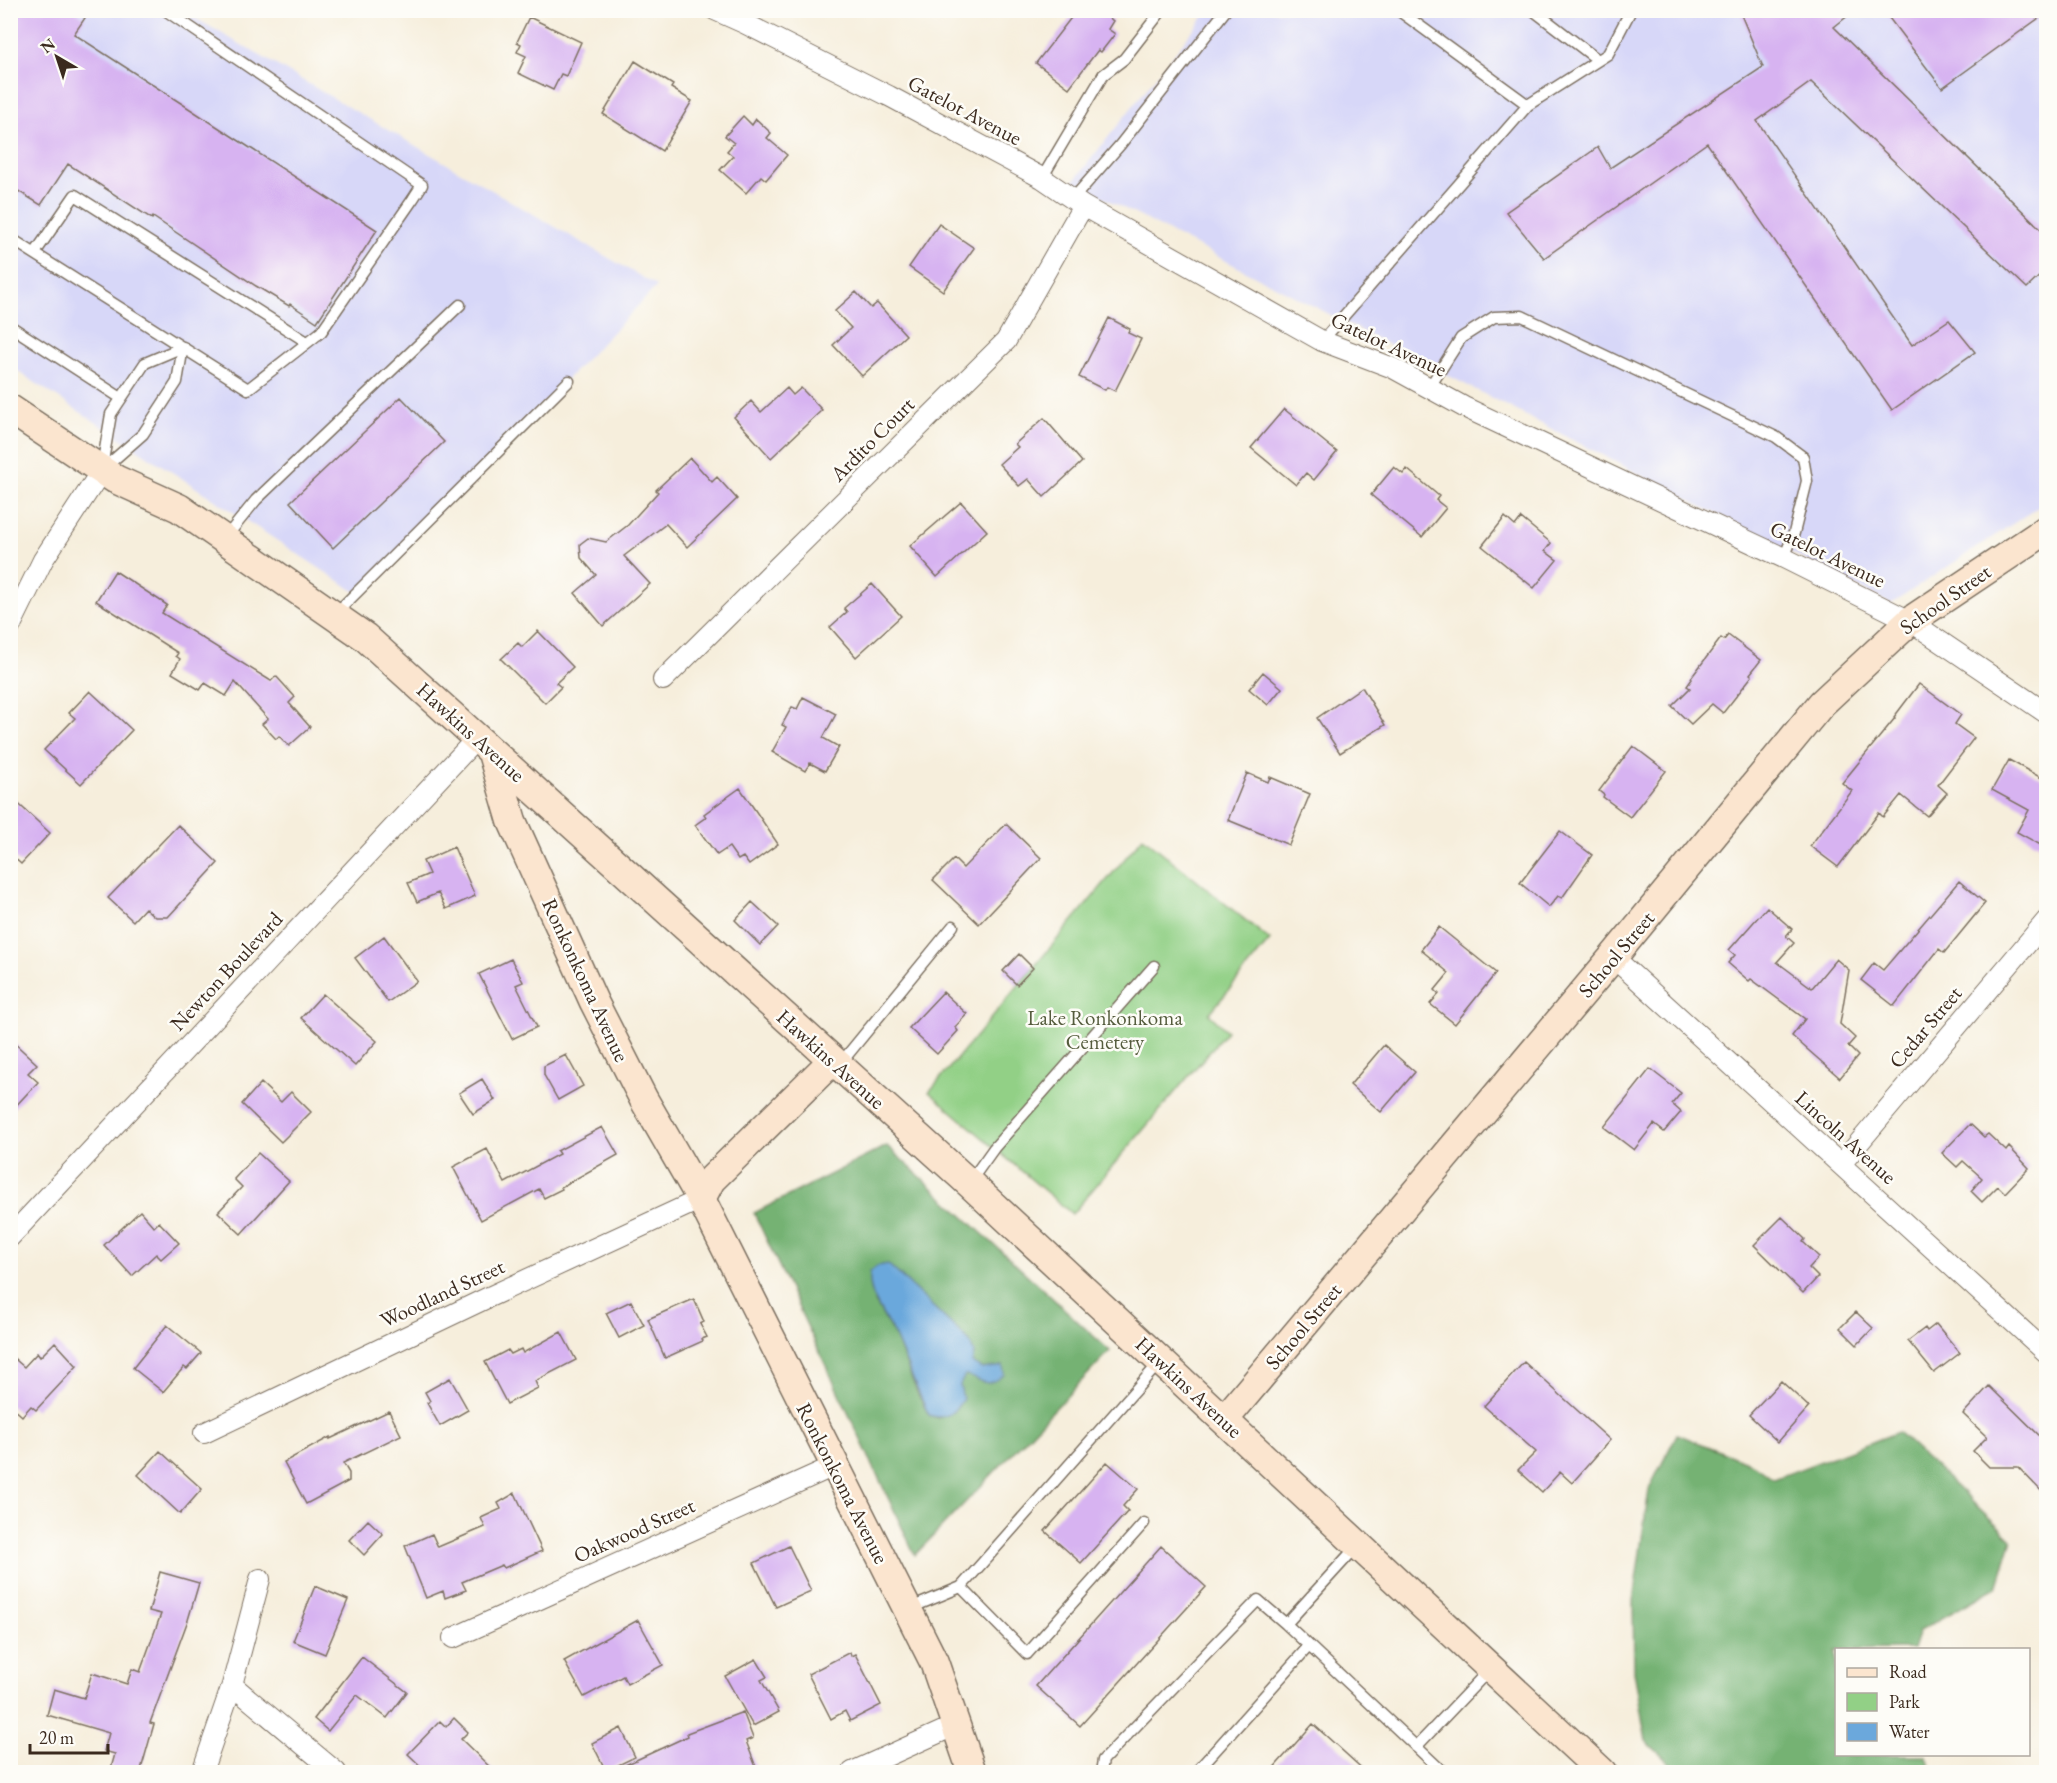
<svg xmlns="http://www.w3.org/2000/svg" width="2057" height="1783" viewBox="0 0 2057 1783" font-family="'EB Garamond',serif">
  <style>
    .built { fill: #d7d7f8 }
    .green { fill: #92d086; stroke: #667d52; stroke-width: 1.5 }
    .forest { fill: #75b273; stroke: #586e48; stroke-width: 1.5; fill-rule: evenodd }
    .water { fill: #6ba8dc; stroke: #53697d; stroke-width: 1.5 }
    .building { fill: #d7b3f1 }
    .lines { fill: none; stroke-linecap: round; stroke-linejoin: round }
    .lane-casing { stroke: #7c6f60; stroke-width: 13 }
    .street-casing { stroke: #7c6f60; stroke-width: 22 }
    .secondary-casing { stroke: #7c6f60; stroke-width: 31 }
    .lane { stroke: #fff; stroke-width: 10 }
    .street { stroke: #fff; stroke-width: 20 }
    .secondary { stroke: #fbe5cf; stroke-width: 28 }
    .labels { text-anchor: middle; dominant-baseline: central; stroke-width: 5; stroke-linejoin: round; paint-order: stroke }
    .street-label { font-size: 21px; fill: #3b2a1e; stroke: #fdfcf7 }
    .park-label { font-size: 21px; fill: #555c3d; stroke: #fdfcf7 }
  </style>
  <rect width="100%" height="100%" fill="#fdfcf7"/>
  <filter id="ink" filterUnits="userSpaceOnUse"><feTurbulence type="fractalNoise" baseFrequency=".0167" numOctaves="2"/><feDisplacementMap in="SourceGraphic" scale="12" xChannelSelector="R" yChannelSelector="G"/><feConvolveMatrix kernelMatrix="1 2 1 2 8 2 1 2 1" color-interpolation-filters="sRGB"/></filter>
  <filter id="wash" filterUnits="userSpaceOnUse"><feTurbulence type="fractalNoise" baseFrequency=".008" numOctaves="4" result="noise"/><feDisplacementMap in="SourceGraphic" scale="24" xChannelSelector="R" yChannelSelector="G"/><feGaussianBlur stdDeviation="1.35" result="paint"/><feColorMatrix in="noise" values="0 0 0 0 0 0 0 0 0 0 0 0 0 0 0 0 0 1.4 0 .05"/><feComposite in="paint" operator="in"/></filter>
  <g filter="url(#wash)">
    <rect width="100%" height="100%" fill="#f6eedc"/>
    <path class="built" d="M10,11H183L657,286L359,594L11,367Z
      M1208,11H2046V502L1891,604L1073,182Z"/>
    <path class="green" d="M1143,837L1270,940L1209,1014L1227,1031L1072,1214L929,1092Z"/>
    <path class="forest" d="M887,1146L1110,1351L915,1555L754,1213ZM875,1302L982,1369L1003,1366L976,1378L965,1374L939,1418L929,1415L917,1392L896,1338Z
      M1898,1432L2012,1539L1997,1587L1919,1631L1913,1649L1836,1650V1754L1925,1755L1933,1772H1679L1646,1741L1634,1671L1633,1601L1649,1489L1677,1434L1754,1465L1774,1479Z"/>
    <path class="water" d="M888,1264L970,1342L974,1353L972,1363L982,1369L1003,1366L1004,1375C983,1389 986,1381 965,1375L960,1385L963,1399C954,1413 946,1421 929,1415C917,1391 908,1366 897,1341C887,1317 867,1299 870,1272L877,1266Z"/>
    <g id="blocks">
      <path class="building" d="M10,10H74L85,18L74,34L377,230L317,322L290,304L289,306L256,286L153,217L152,219L68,164L41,205L10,186Z
        M1077,10H1100L1113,21L1108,29L1115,34L1101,52L1098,50L1069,88L1036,63Z
        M1739,10H1855L1834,27L2046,234V270L2027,288L1811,82L1757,121L1912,345L1949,320L1975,352L1892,410L1707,143L1544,258L1506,212L1598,147L1610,168L1763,67Z
        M1883,10H2046V13L1942,88Z
        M529,17L581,42L566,76L561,74L553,90L518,73L526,56L517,52L521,44L517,42Z
        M635,61L673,85L671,88L692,101L662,151L603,114Z
        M743,116L752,125L756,119L771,133L767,138L787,155L766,180L761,176L746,193L720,170L733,156L727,151L734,143L725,136Z
        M939,224L974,248L943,291L909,267Z
        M856,292L871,308L877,303L906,335L862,376L833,345L851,328L835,311Z
        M1109,318L1130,329L1128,333L1141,339L1115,391L1107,387L1105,390L1079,377Z
        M787,388L793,395L801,388L822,410L771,458L734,417L751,401L761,412Z
        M401,397L444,442L333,548L290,502Z
        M1284,409L1337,452L1314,480L1306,473L1296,485L1251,448Z
        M1044,418L1082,462L1044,497L1028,479L1019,486L999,464L1018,447L1015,444Z
        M690,458L712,482L717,477L737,499L687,547L666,524L624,556L650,584L603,626L575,593L596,575L581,558L580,544L588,538L606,542L628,525L658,492L656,490Z
        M1394,467L1403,474L1407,469L1439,496L1436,500L1446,508L1422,537L1371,495Z
        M961,502L987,531L937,577L910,546Z
        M1505,517L1515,526L1521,518L1551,543L1545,551L1557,560L1534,588L1482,546Z
        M115,571L167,605L162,613L271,681L276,676L295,697L289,703L310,727L289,746L279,736L276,739L262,724L268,719L235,682L226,696L205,683L200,690L172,673L180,659L176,656L178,653L96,601Z
        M872,584L901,616L856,657L830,627L847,612L844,608Z
        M538,631L573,667L556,683L561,687L545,703L501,659L518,643L522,647Z
        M1728,635L1761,660L1750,674L1752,676L1723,713L1712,704L1691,724L1672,706L1690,688L1687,686L1692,679L1691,678L1721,638L1724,640Z
        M1263,672L1282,688L1268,705L1249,689Z
        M1919,684L1961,715L1955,724L1974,738L1938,785L1947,793L1927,816L1901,795L1883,817L1879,813L1838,867L1810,846L1852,791L1842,783L1895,718L1894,717Z
        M1362,687L1385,725L1340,753L1317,718Z
        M90,691L132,730L81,784L44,750L75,718L69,713Z
        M803,697L836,714L823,738L839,747L825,771L810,763L805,771L772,752L786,727L782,725L792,707L797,709Z
        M1633,746L1666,771L1630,817L1603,797L1604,795L1599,791Z
        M2009,760L2045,780L2046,778V848L2017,832L2029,810L1992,790Z
        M1247,773L1268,782L1270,777L1310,794L1289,845L1228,820Z
        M740,788L778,844L749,865L743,857L738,860L729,847L717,855L695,825L706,817L704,814Z
        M10,796L50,833L21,864L10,854Z
        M1006,824L1041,858L979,924L933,880L954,859L963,868Z
        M178,825L218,863L168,917H155L145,908L133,921L108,898Z
        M1560,831L1592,855L1562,898L1558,896L1549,907L1520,883Z
        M454,847L475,896L446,909L438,893L417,902L408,883L429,874L423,861Z
        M1959,881L1985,903L1944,953L1939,949L1894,1006L1861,980L1874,963L1883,970Z
        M752,902L778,926L760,945L735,920Z
        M1767,907L1792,929L1786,936L1794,943L1777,962L1812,988L1836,959L1849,970L1840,1024L1855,1038L1848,1046L1858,1056L1840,1078L1792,1036L1805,1019L1751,979L1749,981L1728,963L1735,955L1729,950Z
        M1439,927L1496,973L1455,1024L1430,1004L1439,994L1435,990L1449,973L1421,950Z
        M384,936L417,981L388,1002L355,958Z
        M1019,954L1033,968L1017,985L1003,971Z
        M511,959L523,982L516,985L537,1027L512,1039L479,974Z
        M943,992L967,1014L955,1027L958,1031L937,1054L909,1028Z
        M323,994L377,1041L355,1066L301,1018Z
        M10,1039L37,1064L28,1073L38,1082L10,1112Z
        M1384,1045L1415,1072L1381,1112L1350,1085Z
        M566,1055L583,1086L558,1100L544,1075V1066Z
        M1650,1069L1681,1093L1672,1104L1681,1112L1664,1132L1654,1124L1634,1150L1604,1127Z
        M482,1079L495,1100L473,1114L459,1093Z
        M261,1083L281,1102L291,1092L311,1112L281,1142L242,1104Z
        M1970,1124L1984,1137L1988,1134L2006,1151L2009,1147L2029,1168L2005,1193L1998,1186L1982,1202L1971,1191L1982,1178L1963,1161L1957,1167L1942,1153Z
        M602,1127L618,1155L561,1187L562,1189L544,1198L539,1189L481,1220L453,1167L487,1149L505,1183L559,1154L557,1151Z
        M258,1153L289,1181L241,1234L218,1212L242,1187L234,1179Z
        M140,1211L154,1227L159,1222L179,1243L161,1259L156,1254L132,1276L104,1245Z
        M1782,1217L1805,1239L1803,1242L1819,1257L1809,1268L1818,1277L1803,1293L1754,1245Z
        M694,1299L704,1322L700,1324L707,1337L702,1339L703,1341L665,1358L648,1319Z
        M631,1301L644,1325L619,1338L606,1313Z
        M1856,1312L1873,1328L1857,1345L1840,1328Z
        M1936,1324L1960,1353L1934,1373L1908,1341L1925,1328L1927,1331Z
        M167,1325L201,1353L187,1369L184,1367L163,1392L133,1368Z
        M561,1332L576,1360L535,1381L538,1388L507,1404L485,1362L508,1350L511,1354L521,1349L523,1353Z
        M55,1342L77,1366L36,1410L31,1406L22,1416L10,1405V1355L24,1367L37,1353L40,1357Z
        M1524,1362L1610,1440L1572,1483L1560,1472L1542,1492L1518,1470L1536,1452L1484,1406Z
        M450,1378L468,1410L440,1426L427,1403L430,1401L425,1392Z
        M1781,1381L1809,1407L1778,1442L1749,1415Z
        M1989,1386L2046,1442V1496L2018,1467H1989L1973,1451L1987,1437L1963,1414Z
        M389,1411L401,1435L343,1463L349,1473V1481L306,1504L284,1462L330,1437V1439Z
        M160,1451L202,1489L180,1514L138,1475Z
        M1107,1462L1138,1489L1123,1506L1128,1511L1081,1563L1045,1531Z
        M515,1493L542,1551L504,1568L502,1565L462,1582L466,1590L445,1598L443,1591L426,1598L405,1546L432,1534L438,1547L485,1527L481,1518L501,1509L498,1503Z
        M368,1520L383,1534L364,1555L349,1540Z
        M789,1546L811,1591L776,1607L754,1563Z
        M1161,1546L1206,1587L1080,1726L1036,1686Z
        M160,1572L199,1583L188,1620L150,1723L154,1724L140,1773H125L111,1768L115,1754L104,1751L109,1733L47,1715L54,1689L84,1698L92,1673L127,1684L132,1669L140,1672L161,1614L149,1611Z
        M315,1586L348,1600L325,1654L293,1641Z
        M638,1620L663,1665L627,1684L623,1676L584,1697L564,1661Z
        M850,1652L851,1656L855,1654L881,1705L850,1721L845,1711L831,1719L808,1674Z
        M362,1657L407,1692L387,1718L357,1695L328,1731L314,1719Z
        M756,1659L767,1677L761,1680L779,1712L753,1726L725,1676Z
        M743,1712L753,1738L746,1741L756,1767L742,1773H608L688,1736L687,1733Z
        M454,1718L468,1732L461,1739L496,1773H428L408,1754L440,1721L446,1727Z
        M1313,1724L1367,1773H1269Z
        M621,1728L635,1757L606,1771L592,1743Z"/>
    </g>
  </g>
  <g filter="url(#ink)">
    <use href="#blocks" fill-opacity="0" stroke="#7c6f60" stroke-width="1.5"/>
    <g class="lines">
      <defs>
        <path id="lane" d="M1398,10L1528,105
          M1533,10L1598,60
          M1042,178L1103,75L1124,59L1162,10
          M1072,200L1120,145L1226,10
          M10,238L248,389L321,332L413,199L422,185L165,10
          M35,253L75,195L307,342
          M10,326L121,398
          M1322,341L1528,105L1608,54L1631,10
          M1429,388L1461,338L1494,317L1522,316L1776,437L1803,457L1807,481L1794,533L1784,558
          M102,467L111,414L145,363L183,347
          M102,470L143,434L177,382L183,347
          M226,537L256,500L460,305
          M334,615L569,381
          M840,1064L953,926
          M969,1183L994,1148L1154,966
          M1358,1545L1286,1624L1443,1772
          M961,1587L1027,1654L1144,1523
          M908,1609L961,1587L1161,1361
          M1416,1747L1490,1669
          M1101,1772L1103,1760L1258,1600L1286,1624
          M1196,1772L1309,1646"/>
        <path id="street" d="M715,10L744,23L889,96L1042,178L1083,206L1322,341L1393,368L1464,407L1784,558L1910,621L2046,713
          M10,627L43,560L102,470
          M663,680L1006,341L1083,206
          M1613,957L2046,1352
          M1841,1164L2046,921
          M10,1237L477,738
          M204,1433L489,1297L701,1199
          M453,1638L834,1466
          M232,1685L336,1772
          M202,1772L232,1685L260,1579
          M852,1772L956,1725"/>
        <path id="secondary" d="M10,409L115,479L179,508L365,637L969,1183L1602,1772
          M492,753L512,821L594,1002L644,1100L701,1199
          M832,1061L711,1180L701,1199L934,1662L972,1772
          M1224,1420L1613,957L1822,703L1910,621L2046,530"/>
      </defs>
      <use href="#lane" class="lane-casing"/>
      <use href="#street" class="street-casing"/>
      <use href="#secondary" class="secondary-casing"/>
      <use href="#lane" class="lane"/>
      <use href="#street" class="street"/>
      <use href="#secondary" class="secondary"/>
    </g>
  </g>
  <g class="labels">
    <g class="street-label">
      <text transform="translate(965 110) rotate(28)">Gatelot Avenue</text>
      <text transform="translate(1389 344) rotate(25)">Gatelot Avenue</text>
      <text transform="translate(872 439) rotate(-45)">Ardito Court</text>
      <text transform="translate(1828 554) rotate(26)">Gatelot Avenue</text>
      <text transform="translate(1945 599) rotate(-35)">School Street</text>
      <text transform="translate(471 732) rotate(42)">Hawkins Avenue</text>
      <text transform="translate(1616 954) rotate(-50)">School Street</text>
      <text transform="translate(226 971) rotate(-47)">Newton Boulevard</text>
      <text transform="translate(586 980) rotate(65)">Ronkonkoma Avenue</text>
      <text transform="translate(1925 1027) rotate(-50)">Cedar Street</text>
      <text transform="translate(831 1059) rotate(42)">Hawkins Avenue</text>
      <text transform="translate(1846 1137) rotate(42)">Lincoln Avenue</text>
      <text transform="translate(442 1293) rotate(-25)">Woodland Street</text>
      <text transform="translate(1303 1326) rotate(-50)">School Street</text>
      <text transform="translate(1189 1387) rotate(43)">Hawkins Avenue</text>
      <text transform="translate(843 1483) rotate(63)">Ronkonkoma Avenue</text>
      <text transform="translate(634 1530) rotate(-24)">Oakwood Street</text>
    </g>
    <g class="park-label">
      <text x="1105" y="1017">Lake Ronkonkoma<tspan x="1105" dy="24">Cemetery</tspan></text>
    </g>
  </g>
  <rect width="2057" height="1783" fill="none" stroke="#fdfcf7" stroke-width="36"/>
  <rect x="1835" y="1648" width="195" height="108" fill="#fdfcf7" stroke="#afa8a0" stroke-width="1.5"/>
  <rect x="1847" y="1668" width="30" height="9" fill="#fbe5cf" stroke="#afa8a0" stroke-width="1.5"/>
  <text x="1889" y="1678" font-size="18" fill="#3b2a1e">Road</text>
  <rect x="1847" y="1693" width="30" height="18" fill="#92d086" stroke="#afa8a0" stroke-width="1.5"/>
  <text x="1889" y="1708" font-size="18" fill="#3b2a1e">Park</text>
  <rect x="1847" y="1723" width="30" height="18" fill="#6ba8dc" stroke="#afa8a0" stroke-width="1.5"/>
  <text x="1889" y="1738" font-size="18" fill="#3b2a1e">Water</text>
  <g transform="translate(57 57) rotate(321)" stroke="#fdfcf7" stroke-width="4.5" paint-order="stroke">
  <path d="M0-4.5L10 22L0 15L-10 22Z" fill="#3b2a1e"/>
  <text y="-9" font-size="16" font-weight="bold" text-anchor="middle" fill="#3b2a1e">N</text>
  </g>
  <path d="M30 1744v9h78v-9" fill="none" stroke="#3b2a1e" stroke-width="3"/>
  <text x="39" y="1744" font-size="18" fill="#3b2a1e" stroke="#fdfcf7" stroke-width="4.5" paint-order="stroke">20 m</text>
</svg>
